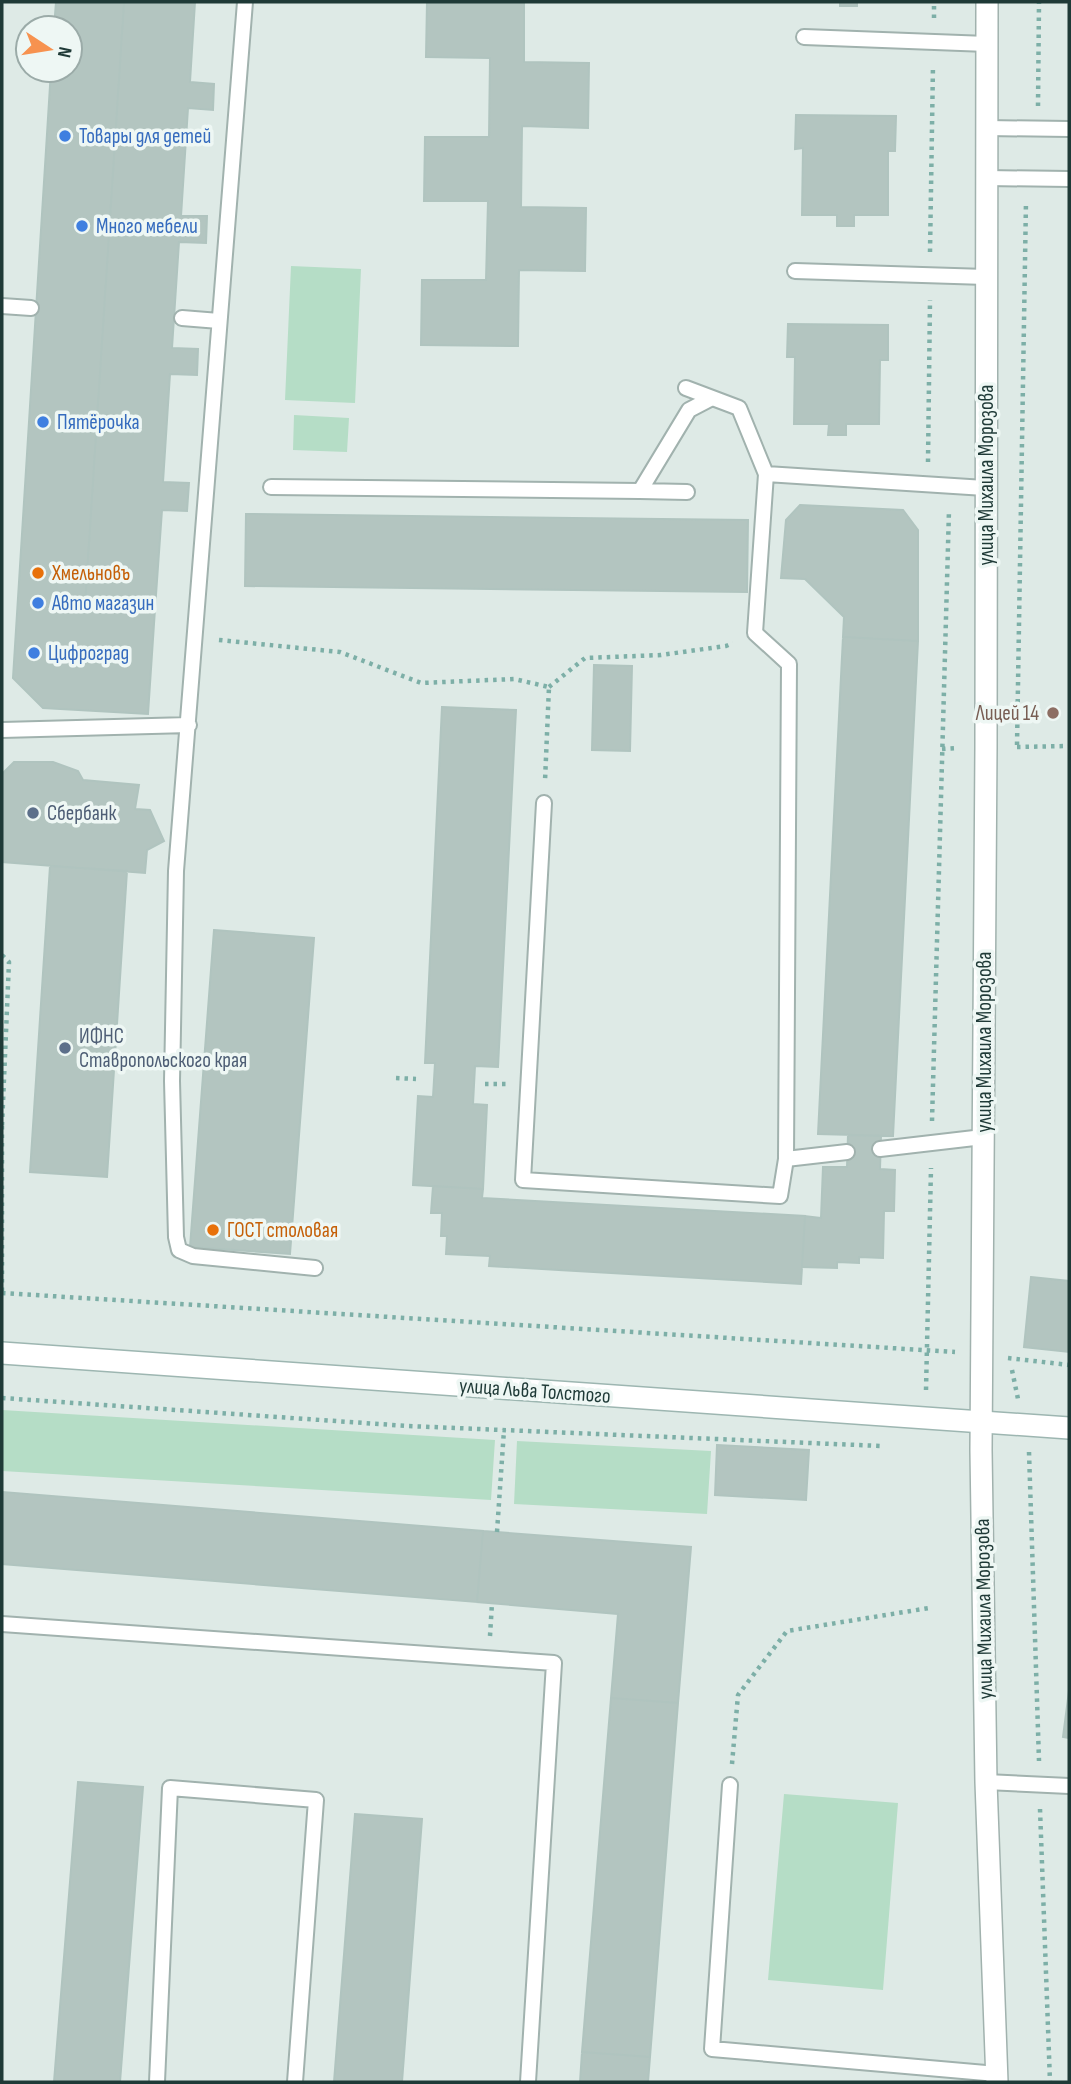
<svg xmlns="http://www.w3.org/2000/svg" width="1071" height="2084" viewBox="0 0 1071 2084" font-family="'Sofia Sans Condensed',sans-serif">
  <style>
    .green { fill: #b5ddc6 }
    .building { fill: #b3c5c0; stroke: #b0c4bf; stroke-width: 2 }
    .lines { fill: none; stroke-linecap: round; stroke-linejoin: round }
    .lane-casing { stroke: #a1b2ae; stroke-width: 18 }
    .street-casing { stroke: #a1b2ae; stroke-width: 24 }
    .secondary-casing { stroke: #9db6b1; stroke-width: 24 }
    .path { stroke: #7dafa7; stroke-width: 4.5; stroke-dasharray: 3.5 5; stroke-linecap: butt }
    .lane { stroke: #fff; stroke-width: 14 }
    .street { stroke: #fff; stroke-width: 21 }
    .secondary { stroke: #fff; stroke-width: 21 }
    .shop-dot { fill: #3f7fe0; stroke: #eef7f4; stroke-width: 2.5 }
    .food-dot { fill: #e8710a; stroke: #eef7f4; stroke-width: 2.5 }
    .education-dot { fill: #8d6e63; stroke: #eef7f4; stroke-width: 2.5 }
    .service-dot { fill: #5c6f8a; stroke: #eef7f4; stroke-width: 2.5 }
    .labels { text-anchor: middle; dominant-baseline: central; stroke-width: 7; stroke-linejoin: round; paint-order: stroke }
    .shop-label { font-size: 21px; fill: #366cbe; stroke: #eef7f4; text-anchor: start }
    .street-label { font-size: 21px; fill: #1f3a37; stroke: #eef7f4 }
    .food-label { font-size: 21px; fill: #c56008; stroke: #eef7f4; text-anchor: start }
    .education-label { font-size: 21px; fill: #785e54; stroke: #eef7f4; text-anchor: end }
    .service-label { font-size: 21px; fill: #4e5e75; stroke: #eef7f4; text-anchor: start }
  </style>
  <rect width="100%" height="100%" fill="#deeae6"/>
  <path class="green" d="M291,266L361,269L355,403L285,400Z
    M294,415L349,418L347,452L293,450Z
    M2,1410L495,1440L491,1500L2,1471Z
    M517,1441L711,1451L707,1514L514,1504Z
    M784,1794L898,1803L883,1990L768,1980Z"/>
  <path class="building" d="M56,2H124L85,605L155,609L148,714L43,708L13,678L51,70H70V28H54Z
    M124,2H195L190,82L214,84L213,110L188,108L181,216H207L206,243L179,242L172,348L198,349L197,375L170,374L163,482L189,483L187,511L162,510L155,609L85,605Z
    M427,2H524V62L589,63L588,128L522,126L521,207L586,208L585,271L519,270L518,346L421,345L422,280H486L488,201H424L425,137H489L490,58L426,57Z
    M840,2H857V6H840Z
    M796,115L896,116L895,151H888V215H854V226H837V215H802L803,148L795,149Z
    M788,324L888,325V360H880L879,424H846V435H828L829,424H794L795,357H787Z
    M800,505L903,510L918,530V641L843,637L844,617L805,579L781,578L786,520Z
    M246,514L748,520L747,592L245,586Z
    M843,637L918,641L893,1136L818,1134Z
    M594,665L632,666L630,751L592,750Z
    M442,707L516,710L498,1067L475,1066L473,1104L487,1105L483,1189L413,1185L418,1096L433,1097L435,1063H425Z
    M14,762H53L78,771L83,780L139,785L135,809L150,810L164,841L147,850L145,873L2,862V774Z
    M50,866L127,871L107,1177L30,1172Z
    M214,930L314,938L290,1254L190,1247Z
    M848,1135L881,1136L880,1169L895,1170L894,1211H884L883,1258L859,1257V1263L837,1262V1268L802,1267L805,1216L821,1218L823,1167H847Z
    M433,1186L483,1189L482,1198L805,1216L801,1284L489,1266L490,1256L446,1254L447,1236H441L442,1213H431Z
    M1031,1277L1069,1281V1352L1024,1347Z
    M717,1445L809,1450L806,1500L715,1495Z
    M2,1492L483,1531L477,1602L2,1564Z
    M483,1531L691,1547L678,1703L611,1698L618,1614L477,1602Z
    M1069,1691V1738L1063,1737Z
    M611,1698L678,1703L650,2057L582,2052Z
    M78,1782L143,1787L120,2082H54Z
    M355,1814L422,1819L402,2082H334Z
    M582,2052L650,2057L648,2082H580Z"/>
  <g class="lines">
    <defs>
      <path id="lane" d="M245,2L176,871L172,1081L176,1237L179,1250L193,1256L315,1268
        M804,37L987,44
        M987,128L1069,129
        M987,178L1069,179
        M795,271L986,277
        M2,306L31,308
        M182,318L219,321
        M686,388L739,408L766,474
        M271,487L640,491L689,410L712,398
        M640,491L687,492
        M2,730L189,725
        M544,803L523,1180L780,1196L786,1159L789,664L755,633L766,474L985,488
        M880,1149L983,1137
        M786,1159L847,1152
        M2,1624L554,1663L528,2082
        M986,1782L1069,1786
        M730,1785L712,2049L997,2074
        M157,2082L170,1788L316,1800L295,2082"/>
      <path id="street" d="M987,2L986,747L981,1450L986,1782L997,2082"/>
      <path id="secondary" d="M2,1353L1069,1428"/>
    </defs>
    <use href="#lane" class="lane-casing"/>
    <use href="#street" class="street-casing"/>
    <use href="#secondary" class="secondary-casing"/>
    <path class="path" d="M934,18V2
      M1038,106L1039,2
      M930,252L933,65
      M928,462L930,300
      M219,640L340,652L421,683L514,679L549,687L545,781
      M549,687L585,658L661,655L726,646L733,643
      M1017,745L1026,201
      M1017,747L1069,746
      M942,749L959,748
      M2,955L9,962L2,1126
      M396,1078L416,1079
      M485,1084H506
      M932,1121L949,510
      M2,1126V1293
      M2,1293L955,1352
      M1008,1358L1069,1365
      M1012,1370L1018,1399
      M926,1390L931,1168
      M2,1398L408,1426L881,1446
      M1029,1452L1039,1761
      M497,1532L504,1430
      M490,1636L492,1603
      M732,1764L738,1695L787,1631L929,1608
      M1040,1809L1050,2082"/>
    <use href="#lane" class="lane"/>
    <use href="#street" class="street"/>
    <use href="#secondary" class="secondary"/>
  </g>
  <g class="shop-dot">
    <circle cx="65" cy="136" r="7"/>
    <circle cx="82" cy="226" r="7"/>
    <circle cx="43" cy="422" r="7"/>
    <circle cx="38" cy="603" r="7"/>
    <circle cx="34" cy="653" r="7"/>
  </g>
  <g class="food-dot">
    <circle cx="38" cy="573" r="7"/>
    <circle cx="213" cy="1230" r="7"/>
  </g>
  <circle class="education-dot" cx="1053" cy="713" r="7"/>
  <g class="service-dot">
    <circle cx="33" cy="813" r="7"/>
    <circle cx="65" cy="1048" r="7"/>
  </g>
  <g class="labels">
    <g class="shop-label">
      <text x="79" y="136">Товары для детей</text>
      <text x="96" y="226">Много мебели</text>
      <text x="57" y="422">Пятёрочка</text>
      <text x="52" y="603">Авто магазин</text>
      <text x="48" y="653">Цифроград</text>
    </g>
    <g class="street-label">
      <text transform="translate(986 475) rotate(-90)">улица Михаила Морозова</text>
      <text transform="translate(984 1042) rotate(-90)">улица Михаила Морозова</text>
      <text transform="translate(535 1391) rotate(4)">улица Льва Толстого</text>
      <text transform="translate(984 1609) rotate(-91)">улица Михаила Морозова</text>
    </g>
    <g class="food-label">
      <text x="52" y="573">Хмельновъ</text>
      <text x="227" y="1230">ГОСТ столовая</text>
    </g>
    <g class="education-label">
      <text x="1039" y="713">Лицей 14</text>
    </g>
    <g class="service-label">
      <text x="47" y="813">Сбербанк</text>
      <text x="79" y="1036">ИФНС<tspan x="79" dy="24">Ставропольского края</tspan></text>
    </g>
  </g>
  <rect width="1071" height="2084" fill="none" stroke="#1f3a37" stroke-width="7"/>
  <g transform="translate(49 49) rotate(102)"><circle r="33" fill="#eef7f4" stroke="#9baba8" stroke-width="2"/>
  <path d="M0-5L12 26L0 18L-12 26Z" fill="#f7924f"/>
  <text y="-10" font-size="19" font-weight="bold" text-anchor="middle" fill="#1f3a37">N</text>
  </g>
</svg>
